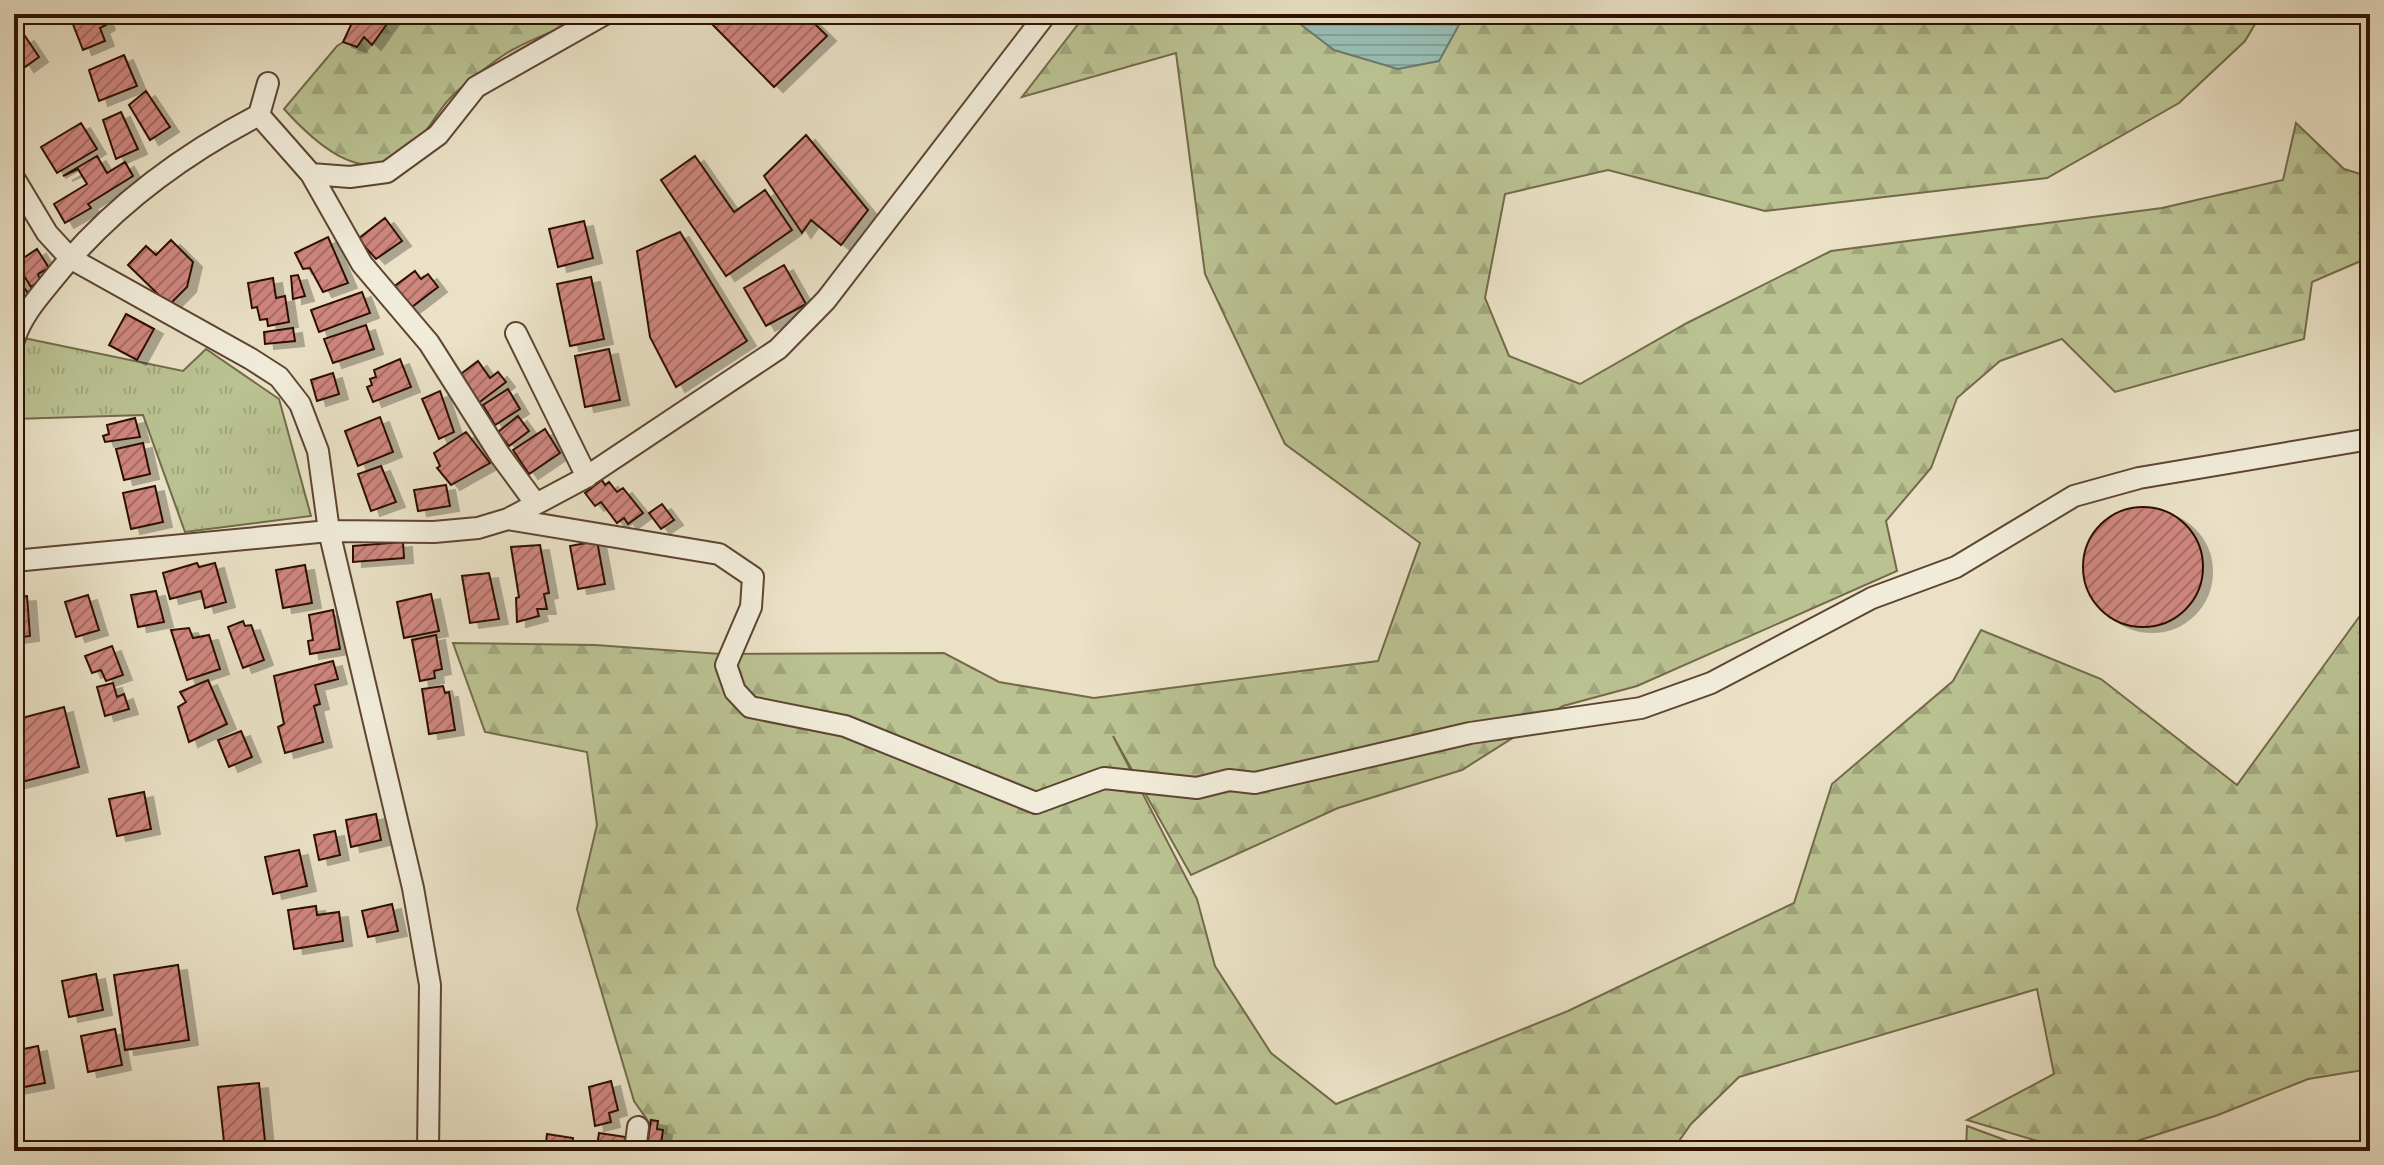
<svg xmlns="http://www.w3.org/2000/svg" width="2384" height="1165" viewBox="0 0 2384 1165" font-family="'Gentium Book Plus',serif">
  <style>
    .grass { fill: url(#grass-tufts); stroke: #746a49; stroke-width: 2 }
    .forest { fill: url(#forest-firs); stroke: #746a49; stroke-width: 2 }
    .water { fill: url(#water-rules); stroke: #6e796d; stroke-width: 2 }
    .building { fill: url(#building-hatch); stroke: #2f1100; stroke-width: 2; filter: url(#shadow) }
    .lines { fill: none; stroke-linecap: round; stroke-linejoin: round }
    .street-casing { stroke: #5e4532; stroke-width: 24 }
    .street { stroke: #f1ecda; stroke-width: 20 }
  </style>
  <defs>
    <pattern id="grass-tufts" width="24" height="20" patternUnits="userSpaceOnUse" patternTransform="scale(2)"><rect width="24" height="20" fill="#bac292"/><path d="M3 7l-1-3M5 7V3M7 7l1-3M15 17l-1-3M17 17v-4M19 17l1-3" fill="none" stroke="#a0a67c"/></pattern>
    <pattern id="forest-firs" width="22" height="20" patternUnits="userSpaceOnUse" patternTransform="scale(2)"><rect width="22" height="20" fill="#bac292"/><path d="M5 1l3.5 6h-7zM16 11l3.5 6h-7z" fill="#a0a67c"/></pattern>
    <pattern id="water-rules" width="6" height="5" patternUnits="userSpaceOnUse" patternTransform="scale(2)"><rect width="6" height="5" fill="#98beb5"/><path d="M0 2.5h6" fill="none" stroke="#83a29a"/></pattern>
    <pattern id="building-hatch" width="6" height="6" patternUnits="userSpaceOnUse" patternTransform="scale(2)"><rect width="6" height="6" fill="#cf867f"/><path d="M-1 1l2-2M0 6l6-6M5 7l2-2" fill="none" stroke="#a86c66"/></pattern>
    <filter id="shadow"><feDropShadow dx="9" dy="5" stdDeviation="0" flood-color="#0004"/></filter>
  </defs>
  <rect width="100%" height="100%" fill="#eae1c6"/>
  <filter id="stains"><feTurbulence type="fractalNoise" baseFrequency=".0025" numOctaves="4"/><feColorMatrix values="0 0 0 0 .2 0 0 0 0 .09 0 0 0 0 .02 0 0 0 .5 -.17"/></filter>
  <radialGradient id="worn" r=".72"><stop offset=".6" stop-color="#630" stop-opacity="0"/><stop offset="1" stop-color="#630" stop-opacity=".3"/></radialGradient>
  <path class="grass" d="M14,336L183,371L206,349L279,399L311,516L185,532L143,415L14,419Z"/>
  <path class="forest" d="M389,14H588C565,28 540,35 516,48C497,57 479,74 462,87C439,104 430,133 407,152C363,189 313,141 284,109L337,46Z
    M1086,14H2261L2245,41L2179,103L2047,178L1765,211L1608,170L1505,194L1485,298L1509,356L1580,384L1687,323L1831,251L2162,208L2283,180L2296,123L2344,169L2370,177V257L2312,282L2304,339L2115,392L2062,339L2000,361L1957,398L1931,468L1886,521L1897,571L1637,686L1563,706L1462,770L1338,808L1191,875L1113,736L1197,899L1215,966L1271,1053L1336,1104L1568,1011L1794,903L1832,784L1953,681L1981,630L2101,679L2237,785L2370,602V1069L2308,1079L2218,1115L2106,1151H2071L1967,1120L2054,1074L2037,989L1739,1077L1691,1124L1672,1151H669L634,1101L577,909L597,825L587,752L485,732L453,643L595,645L721,654L944,653L999,682L1094,698L1378,661L1420,543L1285,444L1205,274L1176,53L1022,97Z
    M1967,1126L2035,1151H1966Z"/>
  <path class="water" d="M1287,14H1465L1439,61L1398,69L1334,50Z"/>
  <path class="building" d="M69,14H109L104,19L106,25L100,28L105,41L83,50Z
    M338,14H394L372,45L364,37L357,47L343,42L351,25Z
    M717,14H805L827,36L774,87L709,21Z
    M25,36L39,57L25,67L14,51V43Z
    M124,55L137,86L99,101L89,70Z
    M146,91L170,127L150,140L129,105Z
    M121,112L138,149L116,159L103,120Z
    M81,123L97,149L57,173L41,147Z
    M806,135L868,210L841,245L811,220L802,233L764,176Z
    M97,156L107,173L125,162L133,176L88,204L91,208L65,223L54,204L87,184L78,169L63,176Z
    M695,156L734,212L765,190L792,230L726,276L661,180Z
    M385,218L402,241L376,259L358,239Z
    M584,221L593,258L558,267L549,229Z
    M680,232L747,341L676,387L650,337L637,251Z
    M328,237L348,283L323,292L310,268L303,269L295,253Z
    M171,240L193,262L187,287L169,305L128,265L146,246L156,255Z
    M37,249L49,268L38,274L40,280L31,287L16,263Z
    M784,265L806,304L766,326L744,288Z
    M415,271L421,279L428,274L438,287L408,310L392,288Z
    M14,274L31,297L14,309Z
    M298,275L305,296L293,299L291,276Z
    M591,277L604,339L570,346L557,284Z
    M273,278L276,298L285,296L289,322L268,326L267,319L260,320L257,307L252,308L248,283Z
    M362,292L370,313L319,332L311,310Z
    M126,314L154,329L137,360L109,345Z
    M366,325L374,349L333,363L324,339Z
    M293,328L295,341L265,344L264,332Z
    M609,349L620,400L585,407L575,356Z
    M400,359L411,387L373,402L367,387L372,385L370,379L376,377L374,370Z
    M478,361L490,378L498,372L506,382L477,404L457,377Z
    M333,373L339,394L317,401L311,380Z
    M508,389L520,409L495,425L483,405Z
    M440,391L454,432L439,439L422,399Z
    M518,416L529,431L509,446L498,432Z
    M380,417L393,452L358,466L345,431Z
    M135,418L140,437L105,442L103,436L109,434L107,425Z
    M545,429L560,453L529,474L513,450Z
    M466,432L490,463L451,485L437,468L440,466L434,453Z
    M143,443L150,474L124,480L116,449Z
    M381,466L396,502L371,511L358,474Z
    M602,480L605,485L609,482L617,492L623,488L643,513L628,524L624,518L617,523L601,502L595,506L585,493Z
    M446,485L450,506L418,511L414,490Z
    M155,486L163,522L131,529L123,493Z
    M662,504L674,520L661,529L649,513Z
    M2083 567a60 60 0 1 1 120 0a60 60 0 1 1-120 0Z
    M597,541L605,584L578,589L570,546Z
    M403,542L404,558L353,562V546Z
    M540,545L549,593L544,594L547,609H537L539,616L517,622L516,598L519,597L511,547Z
    M197,563L199,567L215,563L226,602L205,608L201,591L170,599L163,573Z
    M305,565L312,603L283,608L276,570Z
    M489,573L499,619L470,623L462,576Z
    M156,591L164,622L138,627L131,595Z
    M431,594L439,631L404,638L397,602Z
    M88,595L99,630L76,637L65,602Z
    M27,596L30,636L14,638V597Z
    M333,610L340,649L310,654L308,641L313,640L309,615Z
    M243,621L245,626L251,625L264,660L243,668L228,627Z
    M189,628L193,638L209,635L220,669L187,680L171,630Z
    M436,635L442,669L434,671L435,678L420,681L412,640Z
    M112,646L123,675L106,681L101,670L92,673L85,656Z
    M333,661L338,679L315,685L320,704L314,706L323,742L285,753L278,727L284,724L274,676Z
    M208,680L227,724L189,742L178,707L186,702L180,692Z
    M113,683L117,697L124,694L129,709L105,716L97,687Z
    M443,686L445,693L449,692L455,730L429,734L422,689Z
    M64,707L79,767L14,784V720Z
    M241,731L252,757L229,767L218,740Z
    M144,792L151,829L117,836L109,799Z
    M376,814L381,840L351,847L346,820Z
    M335,831L340,855L319,860L314,835Z
    M299,850L307,886L273,894L265,857Z
    M392,904L398,931L368,937L362,911Z
    M316,906L317,915L339,912L343,941L294,949L288,910Z
    M178,965L189,1040L125,1050L114,975Z
    M96,974L103,1010L69,1017L62,981Z
    M115,1029L122,1065L88,1072L81,1036Z
    M38,1046L45,1083L14,1089V1051Z
    M611,1081L618,1110L609,1113L611,1122L595,1126L589,1087Z
    M259,1083L266,1151H225L218,1087Z
    M651,1120L658,1121L657,1129L663,1130L661,1144L671,1146L670,1151H646Z
    M599,1133L626,1137L623,1151H576L578,1143L597,1146Z
    M547,1134L573,1138L571,1151H545Z
    M485,1142L532,1148V1151H484Z"/>
  <g class="lines">
    <defs>
      <path id="street" d="M259,115L311,174L350,177L387,172L438,135L476,87L605,14
        M311,174L362,264L429,343L500,455L536,504
        M14,178L47,233L70,258L251,359L279,377L300,404L318,451L329,531L413,888L430,985L428,1151
        M516,333L587,477
        M14,340C22,315 38,298 54,278C110,208 180,156 259,115L268,83
        M508,519L719,554L753,577L751,607L726,665L735,691L750,707L845,726L1036,803L1104,778L1197,788L1229,780L1255,783L1470,733L1641,708L1711,683L1872,598L1956,567L2074,496L2139,478L2370,439
        M14,561L329,531L434,532L478,528L508,519L536,504L583,479L778,349L826,300L1046,14
        M635,1151L638,1127"/>
    </defs>
    <use href="#street" class="street-casing"/>
    <use href="#street" class="street"/>
  </g>
  <rect width="2384" height="1165" fill="none" stroke="#eae1c6" stroke-width="48"/>
  <rect x="16" y="16" width="2352" height="1133" fill="none" stroke="#2f1100" stroke-width="4"/>
  <rect x="24" y="24" width="2336" height="1117" fill="none" stroke="#2f1100" stroke-width="2"/>
  <rect width="100%" height="100%" filter="url(#stains)"/>
  <rect width="100%" height="100%" fill="url(#worn)"/>
</svg>
